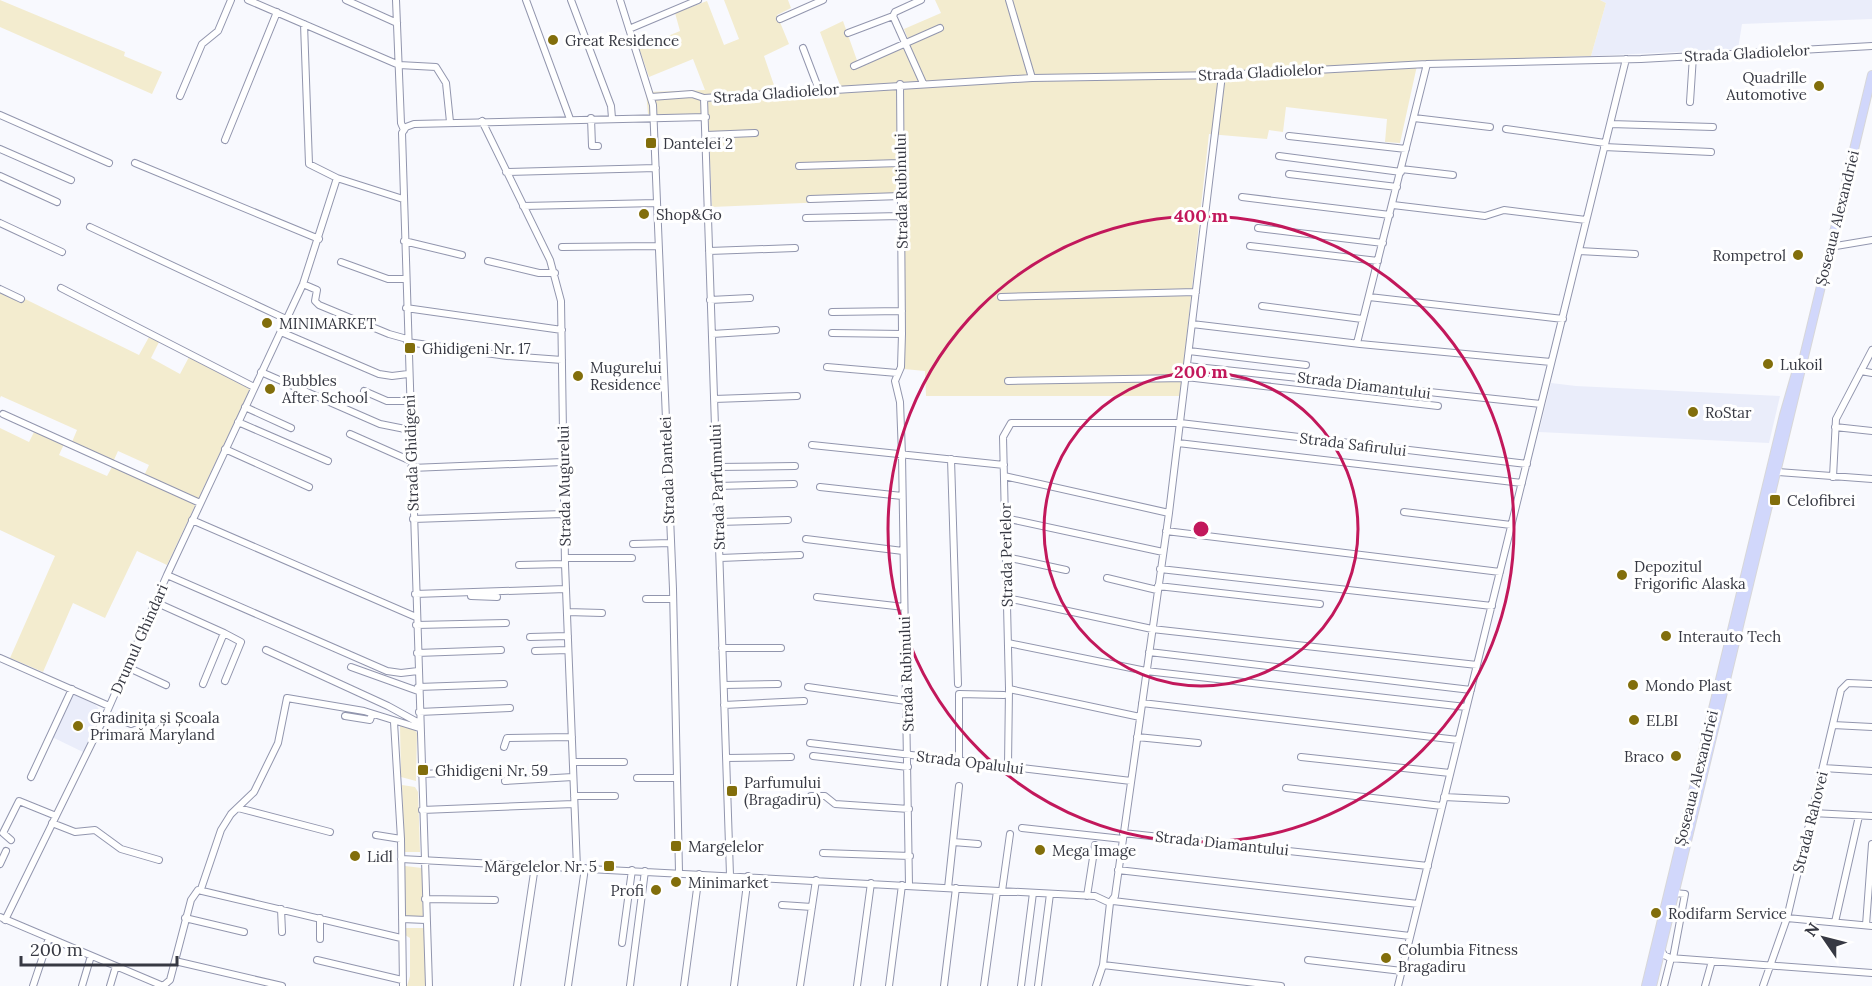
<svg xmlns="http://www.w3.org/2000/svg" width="1872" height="986" viewBox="0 0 1872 986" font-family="Lora,serif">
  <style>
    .built { fill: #eaedfa }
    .green { fill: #f3eccf }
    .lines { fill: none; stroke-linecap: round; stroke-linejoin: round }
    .minor-casing { stroke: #9296ae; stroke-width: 8 }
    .major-casing { stroke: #d7d7d9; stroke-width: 10 }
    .minor { stroke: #fff; stroke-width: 6 }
    .major { stroke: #d1d7fb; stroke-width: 8 }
    .ring { fill: none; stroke: #c2185b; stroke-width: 3 }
    .poi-dot { fill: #826e0b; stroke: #fff; stroke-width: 2 }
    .labels { text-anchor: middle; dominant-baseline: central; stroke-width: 6; stroke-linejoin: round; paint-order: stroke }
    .poi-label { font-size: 15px; fill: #373943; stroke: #fff; text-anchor: start }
    .street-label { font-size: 15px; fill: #373943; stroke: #fff }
    .centre { fill: #c2185b; stroke: #fff; stroke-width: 3 }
    .ring-label { font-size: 18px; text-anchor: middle; font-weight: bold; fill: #c2185b; stroke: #fff; stroke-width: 6; stroke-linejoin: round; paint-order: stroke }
  </style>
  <rect width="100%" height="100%" fill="#f8f9fe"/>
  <path class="built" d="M1600,0H1872V19L1742,24L1738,49L1591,56L1606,3Z
    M1551,383L1576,386L1780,396L1769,443L1539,432Z
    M73,694L96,705L103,715L85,753L52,737Z"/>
  <path class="green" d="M0,0L125,52L124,56L162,72L152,94L0,27Z
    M724,0H788L791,8L777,15L789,44L764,56L777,94L843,93L820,32L843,21L859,66L910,44L904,29L941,13L935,0H1600L1606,3L1591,56L1418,61L1400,143L1385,142L1387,119L1286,107L1283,132L1269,130L1267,139L1209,134L1180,396H926L925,371L904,369L900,199L712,207L708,116L648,114L646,92L705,90L693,59L649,77L639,48L680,31L675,13L707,1L724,45L739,39Z
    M0,292L23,302L25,299L139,355L149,337L159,342L151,358L180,374L189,357L250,389L167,565L137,551L105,618L73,603L43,672L10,658L55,556L0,530V428L29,442L34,432L64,444L59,455L107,476L112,467L142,480L149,465L118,451L113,462L72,442L77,430L1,396L0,398Z
    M400,725L413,728L417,733L416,781L401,777Z
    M402,785L415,787L418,792L420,852H404Z
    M405,866L422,868L423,916L405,917Z
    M405,928H424L427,986H407L410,976V938L405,935Z"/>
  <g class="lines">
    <defs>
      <path id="minor" d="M248,0L399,65L436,67L446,83L450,122
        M346,0L397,23
        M396,0L401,123L404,130
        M526,0L570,119
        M571,0L611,106L612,118
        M620,0L653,105L673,589L679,872
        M1009,0L1032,78
        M893,16L895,12L921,0
        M780,19L823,0
        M304,24L309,164L337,178L403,199
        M629,29L698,0
        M848,33L893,16L923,83
        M803,48L819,90
        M854,66L940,28
        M900,84L902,334L901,367L895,381L900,402L902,455L909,885
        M180,96L202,44L218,31L231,0
        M651,97L692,94L704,98L1032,78L1222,75L1427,64L1641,59L1872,46
        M704,98L730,875
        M1690,102L1693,56
        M0,115L109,163
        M591,118L592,146H598
        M1414,118L1490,127
        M482,121L550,260L561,301L565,564L577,868
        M1610,124L1713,127
        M1506,129L1605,143
        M706,135L755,133
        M1289,136L1406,149
        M225,140L277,12
        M1604,147L1711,152
        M0,149L71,180
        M1279,156L1401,172
        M135,163L319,239
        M799,166L900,163
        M1401,169L1453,175
        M506,172L656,168
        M1289,174L1397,187
        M0,176L57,202
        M1242,197L1390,215
        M810,199L901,196
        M1393,205L1485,216L1504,210L1586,220
        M523,206L657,203
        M806,218L901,216
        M0,223L62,252
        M90,227L286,319
        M1258,228L1383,243
        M404,241L462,255
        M1250,246L1378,261
        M562,247L658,246
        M1830,247L1872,240
        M709,251L795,248
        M1579,251L1635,254
        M488,261L539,273H555
        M341,262L388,279H405
        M303,284L317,290L315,301L319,305L389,334L407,339
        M61,288L254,387
        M0,289L21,299
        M1001,297L1196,292
        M1369,297L1563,319
        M710,300L750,298
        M1262,306L1362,319
        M406,308L562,330
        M832,312L902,311
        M1192,324L1360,344L1551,362
        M281,332L379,374L392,376L408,374
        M832,333L902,334
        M712,334L776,330
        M407,342L507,356L562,360
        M1357,343L1427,64
        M1189,351L1306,365
        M1187,366L1541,404
        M827,367L897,373
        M1861,371L1872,373
        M261,372L380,424L410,430
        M1186,377L1438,406
        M1008,381L1186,378
        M364,391L387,401H409
        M714,399L797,396
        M245,407L291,428
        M3,414L200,503
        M238,422L328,461
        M1835,427L1872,431
        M350,434L411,461
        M1178,443L1522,483
        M812,445L1004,465
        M225,449L309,487
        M951,459L958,684
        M716,467L795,466
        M411,468L563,462
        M1777,472L1872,479
        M1004,476L1169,513
        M1833,477L1836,419L1872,350
        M717,486L794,484
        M820,487L902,496
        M1404,512L1511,525
        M1005,518L1163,552
        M413,519L564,514
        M192,520L416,617
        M718,522L788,520
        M1166,531L1500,572
        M806,539L903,551
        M633,544L671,543
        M1006,557L1066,570
        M565,558H632
        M720,558L800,555
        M519,565L565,564
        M1160,569L1492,606
        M167,575L387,671L401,673L418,671
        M1107,578L1157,590
        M1158,586L1320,604
        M415,594L566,589
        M471,596L497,597
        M817,597L904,607
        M1007,598L1152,629L1477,665
        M646,599H673
        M155,602L224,633L203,684
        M567,612L602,613
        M416,625L506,623
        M224,633L241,642L225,681
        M530,637L568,636
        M1008,643L1146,671L1466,707
        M722,648H781
        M266,650L388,706L419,723
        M535,651L568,650
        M1149,652L1471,690
        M417,653L501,650
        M0,658L109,706
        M127,667L166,685
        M351,667L418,691
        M724,685L778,684
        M418,687L504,684
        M808,687L906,701
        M1009,689L1140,717
        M1142,703L1458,740
        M724,705L804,701
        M419,712L510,708
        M106,714L131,724L140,720L155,725
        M345,716L370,720L372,714
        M394,722L401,839L403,986
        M1833,725L1872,727
        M1137,737L1198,743
        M810,743L1131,781
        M504,747L507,738L572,737
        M813,756L908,767
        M1301,757L1450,773
        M726,758L791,757
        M959,760V694L1004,695
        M573,762H624
        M1008,766L1009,689L1003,437L1011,423H1180L1527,464
        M1823,768L1872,771
        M421,774L491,771
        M31,777L72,689
        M637,778H677
        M505,781L573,777
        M1286,788L1442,806
        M574,796H615
        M811,796H825L835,804L909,809
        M1444,797L1506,800
        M238,808L330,832
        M422,810L574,804
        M1812,813L1872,816
        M52,823L75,832L95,830L121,849L159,860
        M1022,828L1123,839
        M1123,833L1428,866
        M376,835L401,839
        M11,840L3,833L19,801L56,816
        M953,842L978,844
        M823,853L910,856
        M401,859L1095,896L1110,903
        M0,864L6,851
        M1118,870L1418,904
        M948,888L959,786
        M201,889L221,830L231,814L254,792L278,743L287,698L364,711L419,728
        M1002,891L1010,834
        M1087,896L1095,845
        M425,899L495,900
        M1113,901L1410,936
        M782,905L812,907
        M281,909L282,932
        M0,917L163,986
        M185,918L244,932
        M1787,918L1872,926
        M402,919L426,920
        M5,920L106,714L167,575L303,284L337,178
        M1835,922L1859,816
        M1866,925L1872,844
        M320,939V918
        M622,943L632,870
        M1660,948L1664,955L1670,958L1872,973
        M1673,958L1685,894L1674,893
        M317,960L402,980
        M1308,960L1402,971
        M175,961L282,986
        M1103,965L1281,986
        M33,986L49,938
        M82,986L91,956
        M110,986L116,966
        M163,986L170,980L191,900L198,890L401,938
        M429,986L402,133L406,127L414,124L706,117
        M517,986L535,866
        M568,986L585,868
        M630,986L645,871
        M684,986L699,874
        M734,986L748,876
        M800,986L816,880
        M857,986L871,883
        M889,986L902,885
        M944,986L956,888
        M984,986L997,891
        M1021,986L1033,893
        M1038,986L1050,894
        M1096,986L1103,965L1110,903L1115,896L1169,513L1222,75
        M1398,986L1626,59
        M1664,986L1671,958
        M1705,986L1712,961
        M1763,986L1787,918L1841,690L1848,683L1872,684"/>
      <path id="major" d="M1646,986L1784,415L1797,370
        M1652,986L1872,75"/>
    </defs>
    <use href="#minor" class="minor-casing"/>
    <use href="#major" class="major-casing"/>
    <use href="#minor" class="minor"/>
    <use href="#major" class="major"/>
  </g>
  <g class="ring">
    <circle cx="1201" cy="529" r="157"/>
    <circle cx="1201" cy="529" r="313"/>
  </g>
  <g class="poi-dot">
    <circle cx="553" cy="40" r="6"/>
    <circle cx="1819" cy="86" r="6"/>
    <rect x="645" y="137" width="12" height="12" rx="3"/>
    <circle cx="644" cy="214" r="6"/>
    <circle cx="1798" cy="255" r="6"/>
    <circle cx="267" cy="323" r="6"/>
    <rect x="404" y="342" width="12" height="12" rx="3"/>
    <circle cx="1768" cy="364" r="6"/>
    <circle cx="578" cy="376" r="6"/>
    <circle cx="270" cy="389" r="6"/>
    <circle cx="1693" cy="412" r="6"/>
    <rect x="1769" y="494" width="12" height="12" rx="3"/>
    <circle cx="1622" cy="575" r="6"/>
    <circle cx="1666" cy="636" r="6"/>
    <circle cx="1633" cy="685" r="6"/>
    <circle cx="1634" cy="720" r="6"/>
    <circle cx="78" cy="726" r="6"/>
    <circle cx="1676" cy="756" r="6"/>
    <rect x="417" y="764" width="12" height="12" rx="3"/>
    <rect x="726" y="785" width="12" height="12" rx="3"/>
    <rect x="670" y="840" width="12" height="12" rx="3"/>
    <circle cx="1040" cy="850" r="6"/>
    <circle cx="355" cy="856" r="6"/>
    <rect x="603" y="860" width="12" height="12" rx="3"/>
    <circle cx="676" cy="882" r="6"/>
    <circle cx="656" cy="890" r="6"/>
    <circle cx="1656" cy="913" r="6"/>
    <circle cx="1386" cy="958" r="6"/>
  </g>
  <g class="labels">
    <g class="poi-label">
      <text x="565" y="40">Great Residence</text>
      <text x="1807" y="77" text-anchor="end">Quadrille<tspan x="1807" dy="17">Automotive</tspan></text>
      <text x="663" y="143">Dantelei 2</text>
      <text x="656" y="214">Shop&amp;Go</text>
      <text x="1786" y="255" text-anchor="end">Rompetrol</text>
      <text x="279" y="323">MINIMARKET</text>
      <text x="422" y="348">Ghidigeni Nr. 17</text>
      <text x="1780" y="364">Lukoil</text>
      <text x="590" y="367">Mugurelui<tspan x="590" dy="17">Residence</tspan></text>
      <text x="282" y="380">Bubbles<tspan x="282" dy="17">After School</tspan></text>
      <text x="1705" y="412">RoStar</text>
      <text x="1787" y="500">Celofibrei</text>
      <text x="1634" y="566">Depozitul<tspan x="1634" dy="17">Frigorific Alaska</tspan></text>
      <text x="1678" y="636">Interauto Tech</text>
      <text x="1645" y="685">Mondo Plast</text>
      <text x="90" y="717">Gradinița și Școala<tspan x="90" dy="17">Primară Maryland</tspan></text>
      <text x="1646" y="720">ELBI</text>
      <text x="1664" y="756" text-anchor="end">Braco</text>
      <text x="435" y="770">Ghidigeni Nr. 59</text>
      <text x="744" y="782">Parfumului<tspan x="744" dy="17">(Bragadiru)</tspan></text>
      <text x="688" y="846">Margelelor</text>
      <text x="1052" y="850">Mega Image</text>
      <text x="367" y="856">Lidl</text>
      <text x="597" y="866" text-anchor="end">Mărgelelor Nr. 5</text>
      <text x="688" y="882">Minimarket</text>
      <text x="644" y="890" text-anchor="end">Profi</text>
      <text x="1668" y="913">Rodifarm Service</text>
      <text x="1398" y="949">Columbia Fitness<tspan x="1398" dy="17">Bragadiru</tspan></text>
    </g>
    <g class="street-label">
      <text transform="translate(1747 53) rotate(-3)">Strada Gladiolelor</text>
      <text transform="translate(1261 72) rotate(-3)">Strada Gladiolelor</text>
      <text transform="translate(776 93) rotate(-4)">Strada Gladiolelor</text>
      <text transform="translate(901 191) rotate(-91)">Strada Rubinului</text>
      <text transform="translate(1837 218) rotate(-76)">Șoseaua Alexandriei</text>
      <text transform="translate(1364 385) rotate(7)">Strada Diamantului</text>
      <text transform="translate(1353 444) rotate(7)">Strada Safirului</text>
      <text transform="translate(411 453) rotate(-92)">Strada Ghidigeni</text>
      <text transform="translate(667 470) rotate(-92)">Strada Dantelei</text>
      <text transform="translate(564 486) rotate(-91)">Strada Mugurelui</text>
      <text transform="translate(717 487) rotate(-92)">Strada Parfumului</text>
      <text transform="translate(1006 555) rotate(-91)">Strada Perlelor</text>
      <text transform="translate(139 639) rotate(-66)">Drumul Ghindari</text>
      <text transform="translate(906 674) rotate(-92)">Strada Rubinului</text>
      <text transform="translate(970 762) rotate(7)">Strada Opalului</text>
      <text transform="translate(1696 778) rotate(-76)">Șoseaua Alexandriei</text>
      <text transform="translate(1810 822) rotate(-76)">Strada Rahovei</text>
      <text transform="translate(1222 843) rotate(6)">Strada Diamantului</text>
    </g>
  </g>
  <circle cx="1201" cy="529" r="9" class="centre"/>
  <g class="ring-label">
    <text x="1201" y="222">400 m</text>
    <text x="1201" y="378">200 m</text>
  </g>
  <g transform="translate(1824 938) rotate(305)" stroke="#ffffff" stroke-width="4.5" paint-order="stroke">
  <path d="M0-4.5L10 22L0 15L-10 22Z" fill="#373943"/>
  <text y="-9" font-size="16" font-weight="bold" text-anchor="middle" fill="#373943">N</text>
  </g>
  <path d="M21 956v9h156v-9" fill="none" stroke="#373943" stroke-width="3"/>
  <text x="30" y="956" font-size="18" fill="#373943" stroke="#ffffff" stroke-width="4.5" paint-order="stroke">200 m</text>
</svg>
